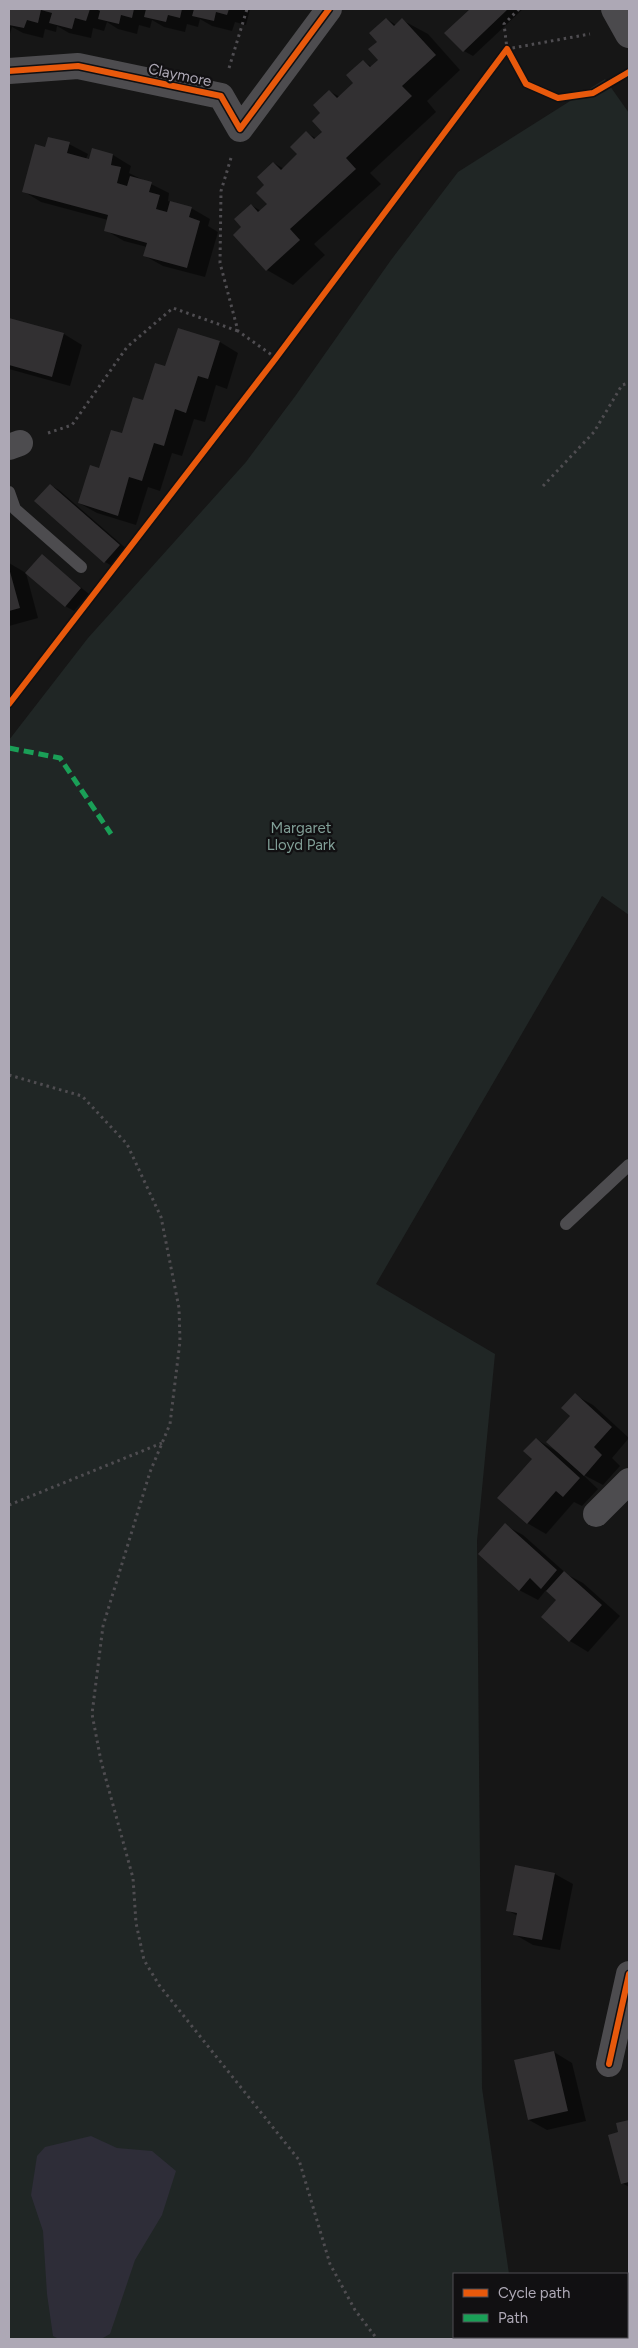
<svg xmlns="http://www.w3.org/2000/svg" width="638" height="2348" viewBox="0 0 638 2348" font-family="Figtree,sans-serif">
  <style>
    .green { fill: #202625 }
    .water { fill: #2e2d38 }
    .shadow { fill: #0007 }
    .building { fill: #323032 }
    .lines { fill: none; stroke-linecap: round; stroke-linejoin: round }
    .path { stroke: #4f4d51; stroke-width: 3; stroke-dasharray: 2.5 4; stroke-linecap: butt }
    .lane { stroke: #4d4c4f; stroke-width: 12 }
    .street { stroke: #4d4c4f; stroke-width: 26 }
    .secondary { stroke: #4b4a4d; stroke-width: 28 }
    .quiet { stroke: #1a9f57; stroke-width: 5; stroke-dasharray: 10 5; stroke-linecap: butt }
    .cycleway-casing { stroke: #111012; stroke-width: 9 }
    .cycleway { stroke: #e8590c; stroke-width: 6 }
    .labels { text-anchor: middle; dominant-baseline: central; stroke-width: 4.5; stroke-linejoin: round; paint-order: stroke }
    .street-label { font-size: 15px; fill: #ada8b5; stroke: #111012 }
    .park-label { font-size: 15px; fill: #819f97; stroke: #111012 }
  </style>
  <rect width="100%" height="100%" fill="#161616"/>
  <path class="green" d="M605,79L629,113V915L602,896L376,1284L495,1354L477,1541L482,2088L509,2274H454V2337H518L519,2339H9V740L88,638L246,462L296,395L391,260L458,172Z"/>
  <path class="water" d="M91,2136L117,2148L152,2151L176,2171L162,2215L135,2260L110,2334L101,2339H59L53,2336L47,2294L43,2231L31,2195L37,2156L45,2147Z"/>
  <path class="shadow" d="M9,9H250L246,25L235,22L232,31L212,26L200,19L198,27L187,24L185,32L164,27L152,20L150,28L139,25L137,34L118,29L107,22L104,31L93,28L91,38L69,33L57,26L56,32L45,29L43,38L23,33L12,27L9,37Z
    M472,9H523L473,56L464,51L446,33Z
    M387,19L396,25L402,20L428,34L460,70L427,101L436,112L370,173L381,184L314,244L325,255L293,285L267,270L235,235L243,227L251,205L261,211L268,204L266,185L274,163L284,169L299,155L307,133L317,139L324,132L322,113L329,91L340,97L355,83L363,61L372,67L380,60L378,42Z
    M69,144L88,154L86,159L90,160L113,155L131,166L129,173L169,193L168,201L191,208L210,219L208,226L218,232L205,277L163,266L145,256L147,247L124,241L105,230L108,220L41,202L23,191L46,148Z
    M9,319L64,334L82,345L70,386L9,369Z
    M178,329L220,342L238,353L227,389L216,385L205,422L194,419L182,456L172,453L160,491L148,487L136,525L97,513L79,503L166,368Z
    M50,485L59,490L129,551L114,567L105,562Z
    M42,556L89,594L74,611L65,606Z
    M9,563L26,573L38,618L9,626Z
    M575,1395L593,1405L629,1438L612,1458L620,1466L603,1485L582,1474L598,1489L582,1506L574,1502L546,1534L527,1523L536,1439L558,1452L572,1416Z
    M505,1525L523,1535L568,1575L583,1583L620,1616L588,1652L570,1641L543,1617L558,1600L546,1590L538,1600L519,1590Z
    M555,1874L573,1884L560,1950L533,1945L514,1934L518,1916L507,1910Z
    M554,2052L572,2063L586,2121L547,2130L529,2120Z
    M629,2121V2187L622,2183L618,2124Z"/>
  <path class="building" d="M9,9H90L86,21L75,18L72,29L49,23L52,13L41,10L38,23L27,20L24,28L9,25Z
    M96,9H134L132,18L121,15L119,24L98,19L100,11Z
    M146,9H182L180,18L168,15L166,22L144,17Z
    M194,9H229L227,15L216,12L214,21L192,16Z
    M470,9H508L463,52L444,33Z
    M386,18L394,26L402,18L436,55L402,86L412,96L346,158L356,169L290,229L300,240L266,271L233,235L241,227L234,219L251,204L258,212L267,204L256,193L264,185L257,177L273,162L281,170L297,154L290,147L306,131L314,139L322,132L312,121L320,113L313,105L329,90L337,98L353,83L346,75L363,60L370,67L378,60L368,49L377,42L369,33Z
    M48,137L70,142L67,153L89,159L92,148L113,154L111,165L121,167L117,183L127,186L130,176L152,182L149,192L160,195L156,209L167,212L170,201L192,207L189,217L200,221L187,268L143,256L147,243L104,231L108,215L22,192L35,144L45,147Z
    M9,318L64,333L52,377L9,365Z
    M178,328L220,341L208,379L198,376L186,413L175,409L164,446L154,443L142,481L129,477L118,516L78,503L90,465L99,468L111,430L122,433L133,397L143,400L155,363L165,366Z
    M50,484L120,545L104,563L34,501Z
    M42,554L81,588L65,607L25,573Z
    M9,568L20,608L9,611Z
    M575,1393L612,1427L594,1447L602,1455L584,1476L546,1442L570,1416L561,1408Z
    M536,1438L580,1478L563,1497L556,1491L527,1524L497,1498L532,1459L523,1451Z
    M505,1523L557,1570L541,1589L530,1578L519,1591L478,1554Z
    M564,1571L602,1605L569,1642L541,1617L556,1600L546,1591Z
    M515,1865L555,1873L542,1940L513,1935L517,1913L506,1911Z
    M554,2051L568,2111L528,2120L514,2060Z
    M629,2120V2182L621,2184L608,2135L618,2132L616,2123Z"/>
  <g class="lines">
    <path class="path" d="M519,9L504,24L507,49L590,34
      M229,68L247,9
      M231,158L221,191L220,263L238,331L276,358
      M48,433L72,425L127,347L173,308L238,331
      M543,486L594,432L622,385L629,383
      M9,1075L82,1096L127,1144L161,1217L179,1308L180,1341L170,1424L150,1472L103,1626L92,1714L101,1761L133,1878L136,1923L144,1960L159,1985L299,2160L330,2264L355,2310L377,2339
      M9,1505L162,1443"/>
    <path class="lane" d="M9,492L15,509L81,567
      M566,1224L629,1165"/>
    <path class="street" d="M9,71L78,66L221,96L240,129L329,9
      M9,447L20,443
      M596,1514L629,1481
      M609,2064L629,1974"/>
    <path class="secondary" d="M615,9L629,34"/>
    <path class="quiet" d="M9,748L60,758L111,834"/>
    <defs>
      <path id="cycleway" d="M9,71L78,66L221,96L240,129L329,9
        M9,704L276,358L507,49L526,84L558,98L593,93L629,72
        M609,2064L629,1974"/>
    </defs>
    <use href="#cycleway" class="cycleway-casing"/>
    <use href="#cycleway" class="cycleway"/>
  </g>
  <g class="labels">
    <g class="street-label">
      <text transform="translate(180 75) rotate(12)">Claymore</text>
    </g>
    <g class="park-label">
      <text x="301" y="828">Margaret<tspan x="301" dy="17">Lloyd Park</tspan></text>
    </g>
  </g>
  <rect width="638" height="2348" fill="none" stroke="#ada8b5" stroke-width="20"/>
  <rect x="453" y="2273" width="175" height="65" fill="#111012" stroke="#4f4d53"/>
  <rect x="463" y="2289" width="25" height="8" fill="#e8590c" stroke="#4f4d53"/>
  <text x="498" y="2298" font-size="15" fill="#ada8b5">Cycle path</text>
  <rect x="463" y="2314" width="25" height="8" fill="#1a9f57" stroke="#4f4d53"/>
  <text x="498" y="2323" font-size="15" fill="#ada8b5">Path</text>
</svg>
